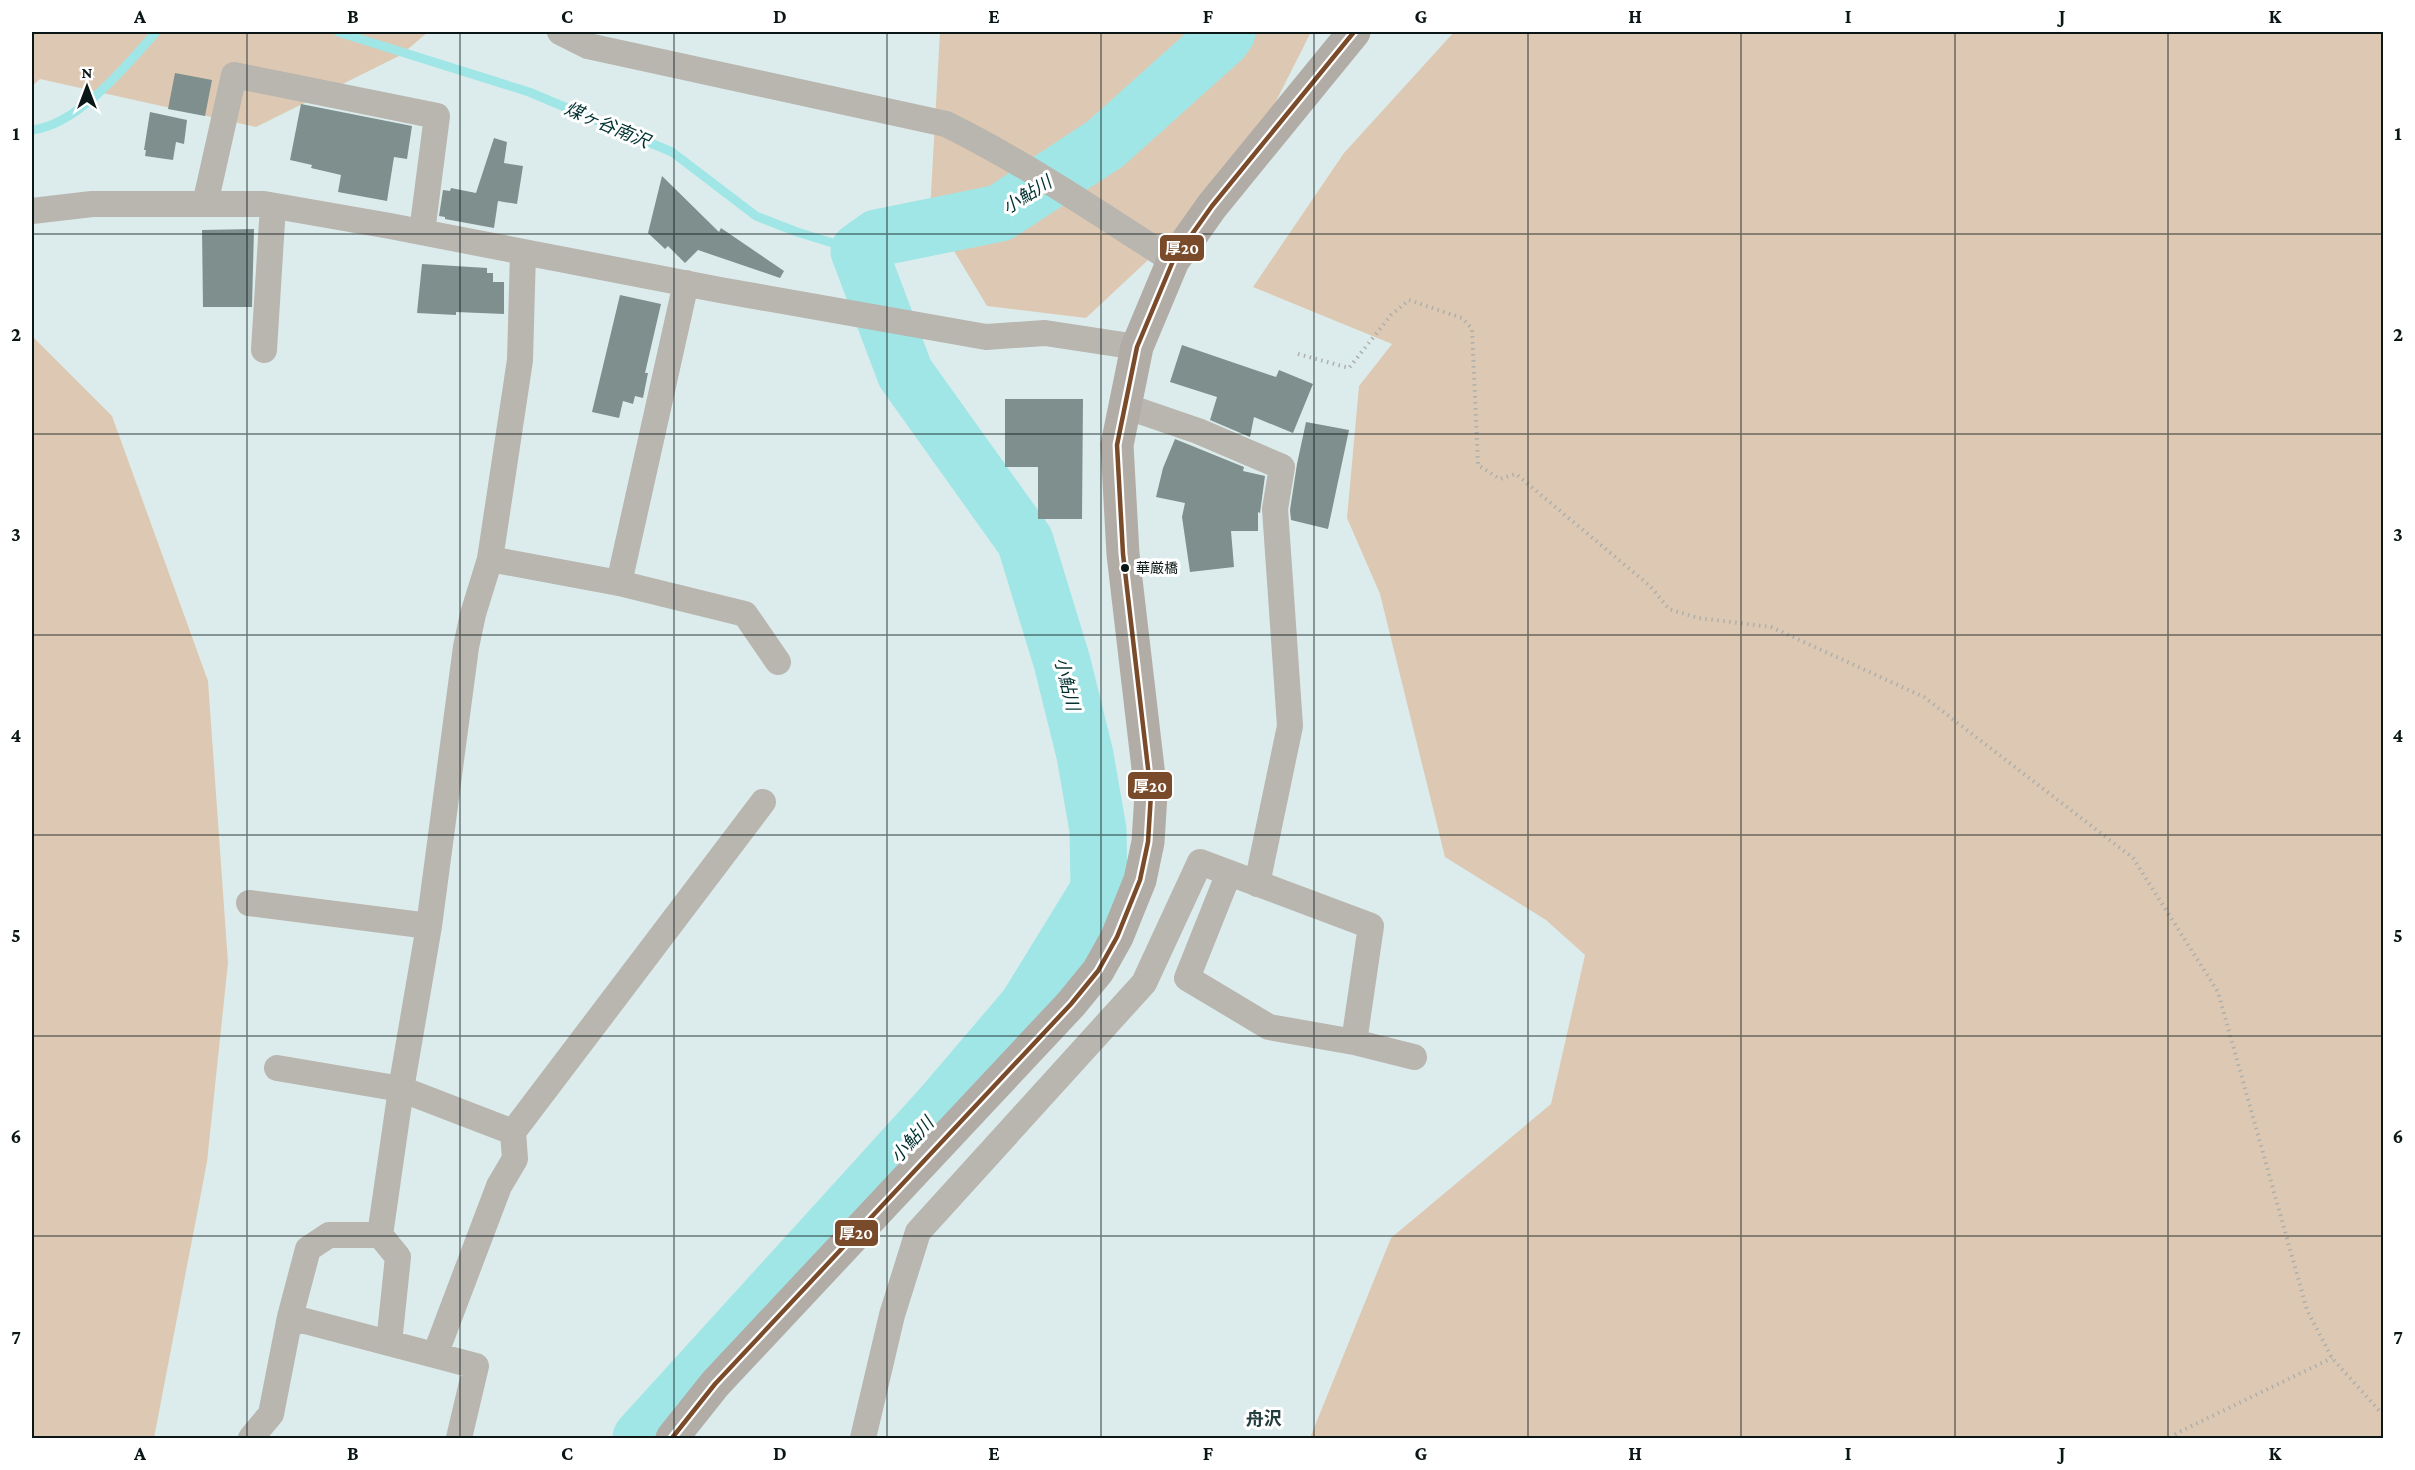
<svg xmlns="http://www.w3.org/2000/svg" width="2415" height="1470" viewBox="0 0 2415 1470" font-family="'Crimson Pro','Noto Sans JP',serif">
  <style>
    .green { fill: #ddc9b3 }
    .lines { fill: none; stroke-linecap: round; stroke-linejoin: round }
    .stream { stroke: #a0e6e6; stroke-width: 9 }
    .river { stroke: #a0e6e6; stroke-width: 57 }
    .building { fill: #7e8f8e }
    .path { stroke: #aeafab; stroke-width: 4; stroke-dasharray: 1.5 4.5; stroke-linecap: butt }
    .minor { stroke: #b9b5af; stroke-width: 26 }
    .primary { stroke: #b1aca5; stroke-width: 33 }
    .bus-1-casing { stroke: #fff; stroke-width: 9 }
    .bus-1 { stroke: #7a4b2a; stroke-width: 4.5 }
    .grid { fill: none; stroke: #0b1616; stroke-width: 1.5; stroke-opacity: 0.55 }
    .bus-dot { fill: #0b1616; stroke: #fff; stroke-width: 2 }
    .labels { text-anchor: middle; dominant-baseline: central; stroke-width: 6; stroke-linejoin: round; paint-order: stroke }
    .bus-label { font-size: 14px; fill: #0b1616; stroke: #fff; text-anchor: start }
    .water-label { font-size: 18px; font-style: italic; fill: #013030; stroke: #fff }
    .neighbourhood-label { font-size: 18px; font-weight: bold; fill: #243e3d; stroke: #fff }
    .line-badge { stroke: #fff; stroke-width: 2 }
    .badge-label { font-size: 16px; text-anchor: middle; font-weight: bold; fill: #fff }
    .neatline { fill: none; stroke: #0b1616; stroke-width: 2 }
    .grid-label { font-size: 20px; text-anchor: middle; font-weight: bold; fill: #0b1616 }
  </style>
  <rect width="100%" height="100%" fill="#dcecec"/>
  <path class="green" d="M32,32H428L401,55L256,127L40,79L32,86Z
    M940,32H1311L1238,176L1086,318L987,306L930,211Z
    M1454,32H2383V1438H1310L1391,1238L1551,1104L1585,955L1546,920L1445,857L1380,594L1347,518L1359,386L1392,344L1253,287L1344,153Z
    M32,336L112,416L208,681L228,963L207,1162L154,1438H32Z"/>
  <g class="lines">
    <path class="stream" d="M338,32L529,92L672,152L756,216L797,232L859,251
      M32,130C78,125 126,66 156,32"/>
    <path class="river" d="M641,1438L940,1109L1027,1007L1099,890L1098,830L1085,755L1062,662L1025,541L905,373L859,251L877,238L1000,213L1105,144L1222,39L1227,32"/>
  </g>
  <path class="building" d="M175,73L212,80L205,116L168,109Z
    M301,104L412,126L407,159L394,157L387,201L338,192L341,175L311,168L312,165L290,160Z
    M150,112L187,120L184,144L176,142L173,160L145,156L146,150H144Z
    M494,138L507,142L504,163L523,166L517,204L498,201L494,228L445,219V217L439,216L443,190L450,191L451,188L476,193Z
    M662,176L719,232L721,228L784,271L780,278L698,250L685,263L668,246L665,249L648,233Z
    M254,229L252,307H203L202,230Z
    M422,264L487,268V273H493V282H504V314L456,312V315L417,313Z
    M620,295L661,304L645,373H648L643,398L635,396L633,404L623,401L619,418L592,412Z
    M1182,345L1276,377L1279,370L1313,384L1293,433L1254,417L1250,437L1210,420L1217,397L1170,382Z
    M1005,399H1083L1082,519H1038V467H1005Z
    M1306,422L1349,430L1328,529L1291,520L1290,510L1297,464Z
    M1175,439L1244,467L1243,471L1265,476L1260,513L1258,512V531H1231L1234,567L1190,572L1182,517L1185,503L1156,497L1163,468Z"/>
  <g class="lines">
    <path class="path" d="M1298,354L1349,368L1391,315L1409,300L1462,318L1472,329L1478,465L1500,479L1516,474L1650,586L1669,609L1698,618L1771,627L1924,697L2133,858L2218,992L2307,1310L2332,1358L2384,1416
      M2170,1438L2177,1433L2332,1358"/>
    <path class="minor" d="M560,32L588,46L946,124C1025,163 1099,213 1173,261
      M205,204L234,75L437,116L422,232
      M32,211L92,204H264L390,226L720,290L986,337L1045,333L1137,347
      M264,350L273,206
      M1125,406L1198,431L1282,467L1275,509L1290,726L1257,884
      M490,559L619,583L745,614L778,662
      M619,583L686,283
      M1229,873L1187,978L1269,1027L1354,1042L1414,1057
      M249,903L429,926
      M277,1068L401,1089L513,1132L763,802
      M290,1317L308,1249L329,1235H380
      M389,1343L398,1257L380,1235L401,1089L429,926L466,647L473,614L490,559L520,360L523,252
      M435,1355L499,1186L515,1159L513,1132
      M251,1438L271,1414L290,1317L476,1366L459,1438
      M863,1438L892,1315L918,1232L1144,983L1200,862L1371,926L1354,1042"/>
    <path class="primary" d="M672,1438L715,1384L1071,1004L1098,971L1117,937L1140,880L1148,842L1151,794L1123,554L1117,445L1137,347L1173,261L1212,206L1354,32"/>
    <defs>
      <path id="bus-1" d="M672,1438L715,1384L1071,1004L1098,971L1117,937L1140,880L1148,842L1151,794L1123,554L1117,445L1137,347L1173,261L1212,206L1354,32"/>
    </defs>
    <use href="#bus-1" class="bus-1-casing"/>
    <use href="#bus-1" class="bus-1"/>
  </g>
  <path class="grid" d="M247,32V1438M460,32V1438M674,32V1438M887,32V1438M1101,32V1438M1314,32V1438M1528,32V1438M1741,32V1438M1955,32V1438M2168,32V1438M32,234H2384M32,434H2384M32,635H2384M32,835H2384M32,1036H2384M32,1236H2384"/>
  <circle class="bus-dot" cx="1125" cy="568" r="5"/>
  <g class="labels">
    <g class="bus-label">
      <text x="1136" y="568">華厳橋</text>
    </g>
    <g class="water-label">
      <text transform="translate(607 125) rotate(23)">煤ヶ谷南沢</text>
      <text transform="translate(1027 195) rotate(-32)">小鮎川</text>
      <text transform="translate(1067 684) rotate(76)">小鮎川</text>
      <text transform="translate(912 1140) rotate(-48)">小鮎川</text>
    </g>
    <g class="neighbourhood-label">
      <text x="1264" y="1419">舟沢</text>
    </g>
  </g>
  <g class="line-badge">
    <rect x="1159" y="234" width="46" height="28" rx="6" fill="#7a4b2a"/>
    <rect x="1127" y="771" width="46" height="29" rx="6" fill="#7a4b2a"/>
    <rect x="834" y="1219" width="45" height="28" rx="6" fill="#7a4b2a"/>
  </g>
  <g class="badge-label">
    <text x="1182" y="254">厚20</text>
    <text x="1150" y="792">厚20</text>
    <text x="856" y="1239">厚20</text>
  </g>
  <rect width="2415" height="1470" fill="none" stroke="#ffffff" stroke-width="66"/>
  <g transform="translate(87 87)" stroke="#ffffff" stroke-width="4.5" paint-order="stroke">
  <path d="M0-4.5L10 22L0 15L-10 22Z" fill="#0b1616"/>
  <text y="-9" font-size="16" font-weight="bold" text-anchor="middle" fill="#0b1616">N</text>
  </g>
  <rect x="33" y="33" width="2349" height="1404" class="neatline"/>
  <g class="grid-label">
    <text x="140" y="23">A</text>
    <text x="353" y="23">B</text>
    <text x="567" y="23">C</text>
    <text x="780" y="23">D</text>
    <text x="994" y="23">E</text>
    <text x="1208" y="23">F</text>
    <text x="1421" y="23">G</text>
    <text x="1635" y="23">H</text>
    <text x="1848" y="23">I</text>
    <text x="2062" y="23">J</text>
    <text x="2275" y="23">K</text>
    <text x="16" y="140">1</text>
    <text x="2398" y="140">1</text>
    <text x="16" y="341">2</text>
    <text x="2398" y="341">2</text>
    <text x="16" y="541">3</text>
    <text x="2398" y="541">3</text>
    <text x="16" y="742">4</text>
    <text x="2398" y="742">4</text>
    <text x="16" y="942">5</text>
    <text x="2398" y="942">5</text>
    <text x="16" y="1143">6</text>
    <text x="2398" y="1143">6</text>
    <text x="16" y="1344">7</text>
    <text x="2398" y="1344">7</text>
    <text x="140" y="1460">A</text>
    <text x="353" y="1460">B</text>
    <text x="567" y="1460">C</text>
    <text x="780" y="1460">D</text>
    <text x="994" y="1460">E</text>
    <text x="1208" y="1460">F</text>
    <text x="1421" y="1460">G</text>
    <text x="1635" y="1460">H</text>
    <text x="1848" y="1460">I</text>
    <text x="2062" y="1460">J</text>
    <text x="2275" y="1460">K</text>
  </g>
</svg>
